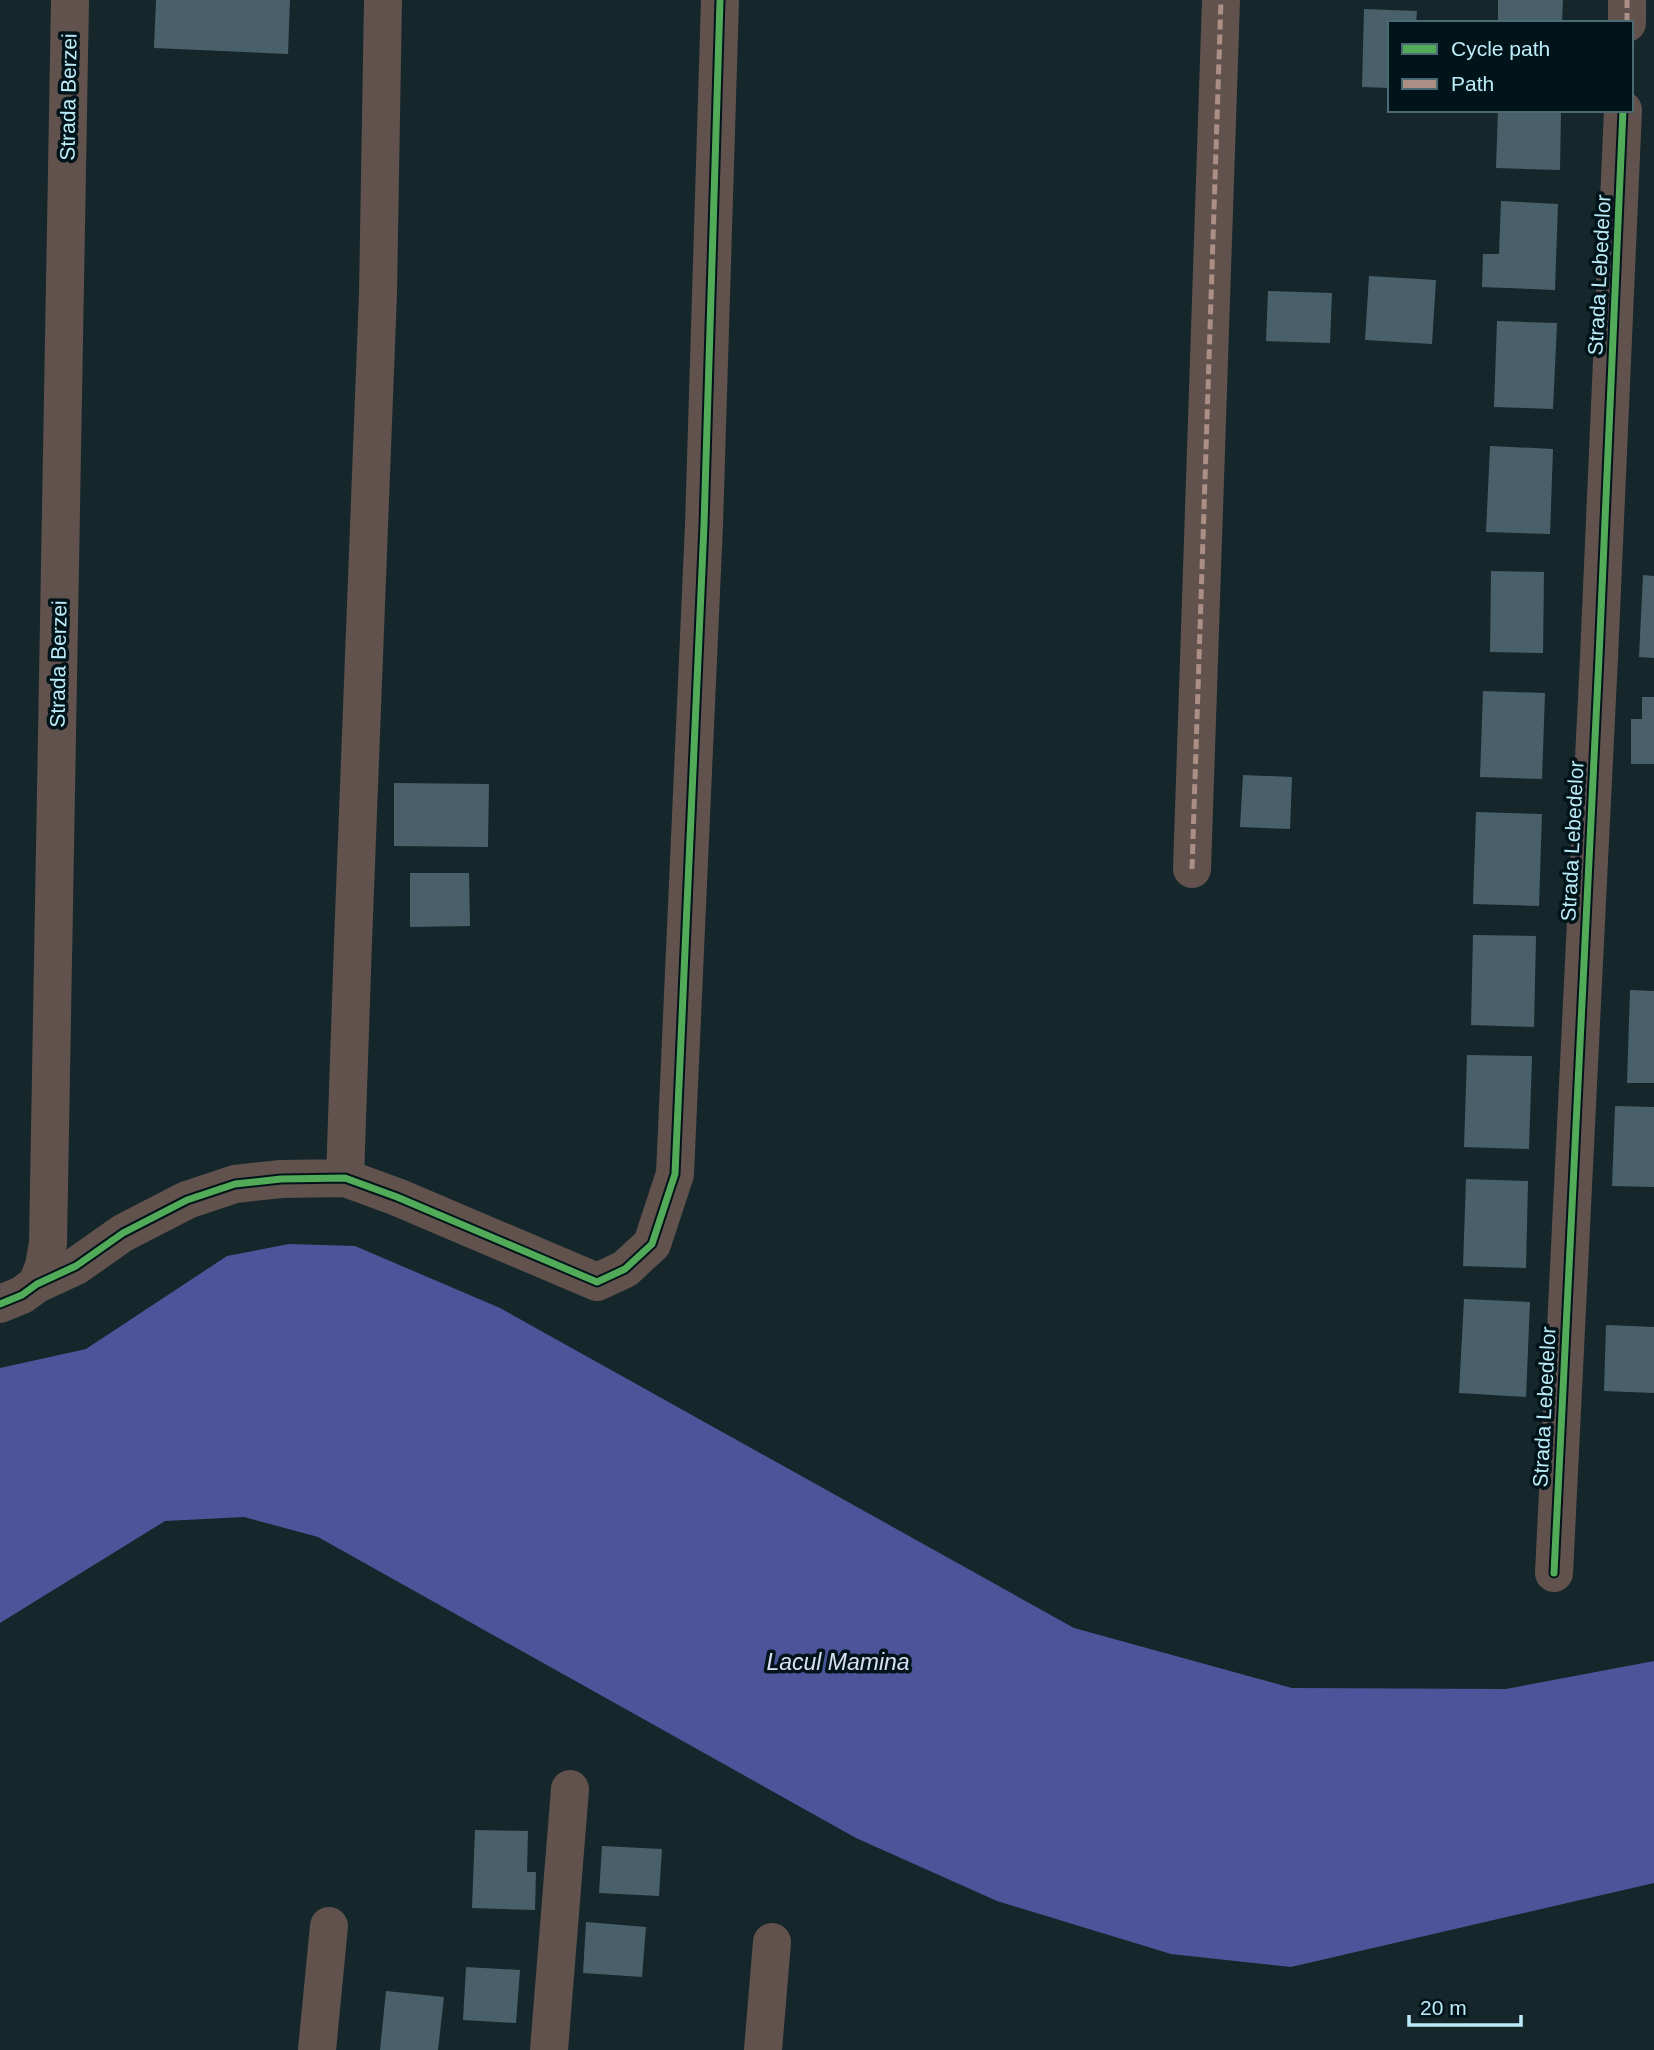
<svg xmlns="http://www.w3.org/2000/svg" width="1654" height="2050" viewBox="0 0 1654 2050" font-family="Arial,sans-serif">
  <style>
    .water { fill: #4c559a }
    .building { fill: #49606b }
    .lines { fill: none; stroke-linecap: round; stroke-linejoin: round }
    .street { stroke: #61524e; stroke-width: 38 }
    .quiet { stroke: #ac8f84; stroke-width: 5; stroke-dasharray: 10 5; stroke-linecap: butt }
    .cycleway-casing { stroke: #00141a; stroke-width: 11 }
    .cycleway { stroke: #51ab58; stroke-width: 7 }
    .labels { text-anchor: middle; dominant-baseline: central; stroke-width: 7; stroke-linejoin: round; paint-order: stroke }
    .street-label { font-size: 21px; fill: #bdecf9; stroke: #00141a }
    .water-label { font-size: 23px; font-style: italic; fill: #dbe0f5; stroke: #00141a }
  </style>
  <rect width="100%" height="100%" fill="#15272b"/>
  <path class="water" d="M289,1244L355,1246L500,1308L1074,1628L1292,1688L1506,1689L1654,1661V1883L1291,1967L1171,1954L997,1901L856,1838L318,1537L244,1517L165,1521L0,1623V1368L86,1349L227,1256Z"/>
  <path class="building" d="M156,0H290L288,54L154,48Z
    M1498,0H1563L1562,23H1498Z
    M1364,9L1417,11L1416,23H1390V88L1362,87Z
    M1498,110H1561L1560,170L1496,168Z
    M1501,201L1558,204L1555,290L1482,287L1483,254H1499Z
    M1369,276L1436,280L1432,344L1365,340Z
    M1268,291L1332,293L1330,343L1266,341Z
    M1497,321L1557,323L1553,409L1494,407Z
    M1490,446L1553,449L1550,534L1486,532Z
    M1491,571L1544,572L1543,653L1490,652Z
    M1643,575L1654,576V658L1639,657Z
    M1483,691L1545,693L1542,779L1480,777Z
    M1642,697H1654V764H1631V719H1642Z
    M1243,775L1292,777L1290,829L1240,827Z
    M394,783L489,784L488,847L394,846Z
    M1476,812L1542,814L1539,906L1473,904Z
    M410,873H469L470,926L410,927Z
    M1473,935L1536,936L1534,1027L1471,1025Z
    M1630,990L1654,991V1083H1627Z
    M1467,1055L1532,1056L1529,1149L1464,1147Z
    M1615,1106L1654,1107V1187L1612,1186Z
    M1466,1179L1528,1181L1526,1268L1463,1266Z
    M1464,1299L1530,1302L1526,1397L1459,1393Z
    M1606,1325L1654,1327V1393L1604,1391Z
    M475,1830L528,1831L527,1872H536L535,1910L472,1908Z
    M602,1846L662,1849L659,1896L599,1893Z
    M586,1922L646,1927L642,1977L583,1973Z
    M466,1967L520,1970L516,2023L463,2020Z
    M386,1991L444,1997L438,2050H380Z"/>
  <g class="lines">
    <path class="street" d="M1627,23V0
      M1192,869L1221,0
      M345,1178L353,942L378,293L383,0
      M37,1284L44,1266L48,1243L70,0
      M0,1304L22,1295L37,1284L76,1266L123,1233L187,1200L235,1184L281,1179L345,1178L397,1197L597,1282L625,1269L652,1244L675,1174L704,525L720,0
      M1554,1573L1599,657L1623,110
      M317,2050L329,1926
      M549,2050L570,1789
      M763,2050L772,1942"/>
    <path class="quiet" d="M1627,23V0
      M1192,869L1221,0"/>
    <defs>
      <path id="cycleway" d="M0,1304L22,1295L37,1284L76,1266L123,1233L187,1200L235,1184L281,1179L345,1178L397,1197L597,1282L625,1269L652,1244L675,1174L704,525L720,0
        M1554,1573L1599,657L1623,110"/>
    </defs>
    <use href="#cycleway" class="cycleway-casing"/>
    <use href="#cycleway" class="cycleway"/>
  </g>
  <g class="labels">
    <g class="street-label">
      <text transform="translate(68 97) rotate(-89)">Strada Berzei</text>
      <text transform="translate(1599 275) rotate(-87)">Strada Lebedelor</text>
      <text transform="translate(58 664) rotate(-89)">Strada Berzei</text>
      <text transform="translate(1572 841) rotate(-87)">Strada Lebedelor</text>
      <text transform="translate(1544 1407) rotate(-87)">Strada Lebedelor</text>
    </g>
    <g class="water-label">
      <text x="838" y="1662">Lacul Mamina</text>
    </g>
  </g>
  <rect x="1388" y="21" width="245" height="91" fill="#00141a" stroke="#4c6a73" stroke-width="2"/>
  <rect x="1402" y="44" width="35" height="10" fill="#51ab58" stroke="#4c6a73" stroke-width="2"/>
  <text x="1451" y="56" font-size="21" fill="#bdecf9">Cycle path</text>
  <rect x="1402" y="79" width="35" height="10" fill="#ac8f84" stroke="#4c6a73" stroke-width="2"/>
  <text x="1451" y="91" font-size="21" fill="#bdecf9">Path</text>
  <path d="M1409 2015v10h112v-10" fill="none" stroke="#bdecf9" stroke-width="3.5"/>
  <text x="1420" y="2015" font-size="21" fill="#bdecf9" stroke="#00141a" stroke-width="5" paint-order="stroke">20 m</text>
</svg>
